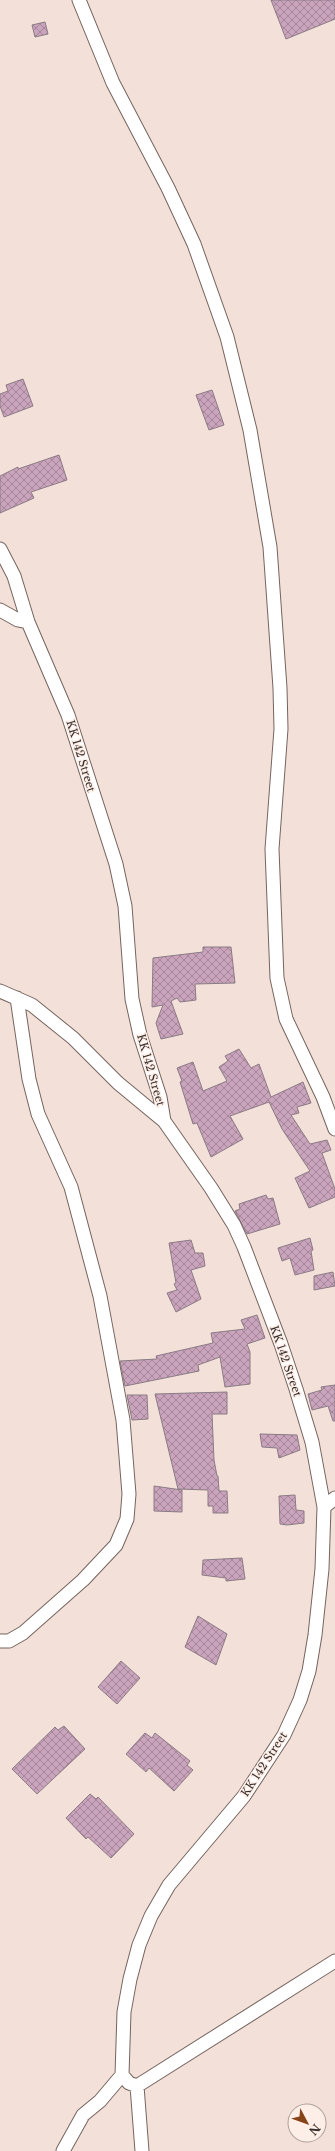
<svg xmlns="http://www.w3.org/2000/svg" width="335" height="2151" viewBox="0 0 335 2151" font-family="'Libre Baskerville',serif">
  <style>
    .building { fill: url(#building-cross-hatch); stroke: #8a7b84 }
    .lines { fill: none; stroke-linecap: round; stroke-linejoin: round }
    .minor-casing { stroke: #75645e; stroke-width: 15 }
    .minor { stroke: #fff; stroke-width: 13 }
    .labels { text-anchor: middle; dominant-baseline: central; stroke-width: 3; stroke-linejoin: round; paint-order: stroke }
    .street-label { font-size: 11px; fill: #342d2a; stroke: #feeee8 }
  </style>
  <defs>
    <pattern id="building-cross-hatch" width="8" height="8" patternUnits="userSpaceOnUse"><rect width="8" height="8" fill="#caa4bc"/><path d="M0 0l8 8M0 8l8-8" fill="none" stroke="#a58699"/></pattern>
  </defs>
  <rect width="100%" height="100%" fill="#f3e0d9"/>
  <path class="building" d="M271,0H335V19L286,39Z
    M45,22L48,34L35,37L32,25Z
    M23,379L33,406L4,417L0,406V394L8,391L6,385Z
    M212,390L224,425L209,430L196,395Z
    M59,455L67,480L31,492L34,498L0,513V476L18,467V469Z
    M203,947H231L235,983L195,984L196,1000L180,1002L177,998L171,1001L183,1034L161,1039L156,1023L163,1005L152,1007L153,958L203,952Z
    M239,1049L251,1068L259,1064L271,1097L303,1082L311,1103L297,1107L299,1113L291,1115L310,1144L327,1140L331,1150L322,1153L335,1189V1197L309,1208L295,1178L310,1171L282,1129L269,1102L230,1116L243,1139L211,1157L197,1123L193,1124L180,1082L182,1081L177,1068L193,1062L203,1091L227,1081L219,1067L228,1061L225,1056Z
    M266,1195L268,1199L273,1198L280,1224L247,1234L235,1211L240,1209L239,1204Z
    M310,1238L313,1250L311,1251L314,1270L295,1275L290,1258L282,1261L278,1248Z
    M191,1240L195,1253H203L205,1266L191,1270L201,1299L176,1312L167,1293L177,1290L174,1284L176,1283L169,1243Z
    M333,1272L335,1286L314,1290V1276Z
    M257,1315L265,1338L247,1344L250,1352V1384L225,1387L220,1357L198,1365L199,1371L125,1386L120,1361L157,1359L156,1356L213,1343L211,1333L245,1329L241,1320Z
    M335,1385V1421H333L328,1406L312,1410L308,1394L322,1390L321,1387Z
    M227,1392V1414H212L214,1460L217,1476H218L219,1491H227L228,1513H213V1506H208V1490L178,1489L155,1394Z
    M127,1395H147L148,1419L132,1420Z
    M260,1434L297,1435L300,1450L279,1458L277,1448L262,1447Z
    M154,1486L182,1490V1512L154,1511Z
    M295,1495L296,1510L304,1511V1523L287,1525L280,1524L279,1496Z
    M242,1558L245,1579L226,1581V1578L202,1575L203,1560Z
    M198,1616L227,1634L216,1665L185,1647Z
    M121,1661L140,1678L117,1704L98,1687Z
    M64,1726L85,1749L37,1794L12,1769L55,1727L58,1730Z
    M145,1733L152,1738L155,1733L190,1761L187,1765L193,1770L174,1791L149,1768L146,1772L126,1754Z
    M90,1794L96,1799L98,1797L134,1834L111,1858L88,1837L86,1839L66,1818Z"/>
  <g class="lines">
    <defs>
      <path id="minor" d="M79,0L113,83L168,188L194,244L227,337L250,430L270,547L280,688L281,729L272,849L277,978L286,1019L323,1097L335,1129
        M0,549L14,576L28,622L68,715L116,864L125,906L132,999L140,1035L160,1097L164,1121L211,1188L234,1225L244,1247L281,1344L296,1389L312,1442L324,1507L322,1569L315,1635L309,1671L300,1700L284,1735L244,1796L169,1885L151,1916L139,1945L130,1979L124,2012L122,2075L100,2101L83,2115L63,2151
        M0,610L18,620L28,622
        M0,991L32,1005L73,1038L118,1083L164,1121
        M324,1507L335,1498
        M0,1641H9L23,1633L83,1580L116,1545L127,1519L129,1494L123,1420L100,1296L71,1187L38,1114L29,1079L17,998
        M122,2075L129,2083L137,2086L335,1961
        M137,2086L142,2151"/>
    </defs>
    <use href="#minor" class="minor-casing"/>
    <use href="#minor" class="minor"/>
  </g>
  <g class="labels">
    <g class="street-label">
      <text transform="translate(81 756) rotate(73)">KK 142 Street</text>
      <text transform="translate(151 1070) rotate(74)">KK 142 Street</text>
      <text transform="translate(286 1361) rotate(71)">KK 142 Street</text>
      <text transform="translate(264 1764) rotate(-57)">KK 142 Street</text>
    </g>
  </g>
  <g transform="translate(307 2123) rotate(131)"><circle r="19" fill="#feeee8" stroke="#ada19c"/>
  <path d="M0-3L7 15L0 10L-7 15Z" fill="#874318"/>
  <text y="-6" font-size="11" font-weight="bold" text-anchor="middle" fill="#342d2a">N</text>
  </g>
</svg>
